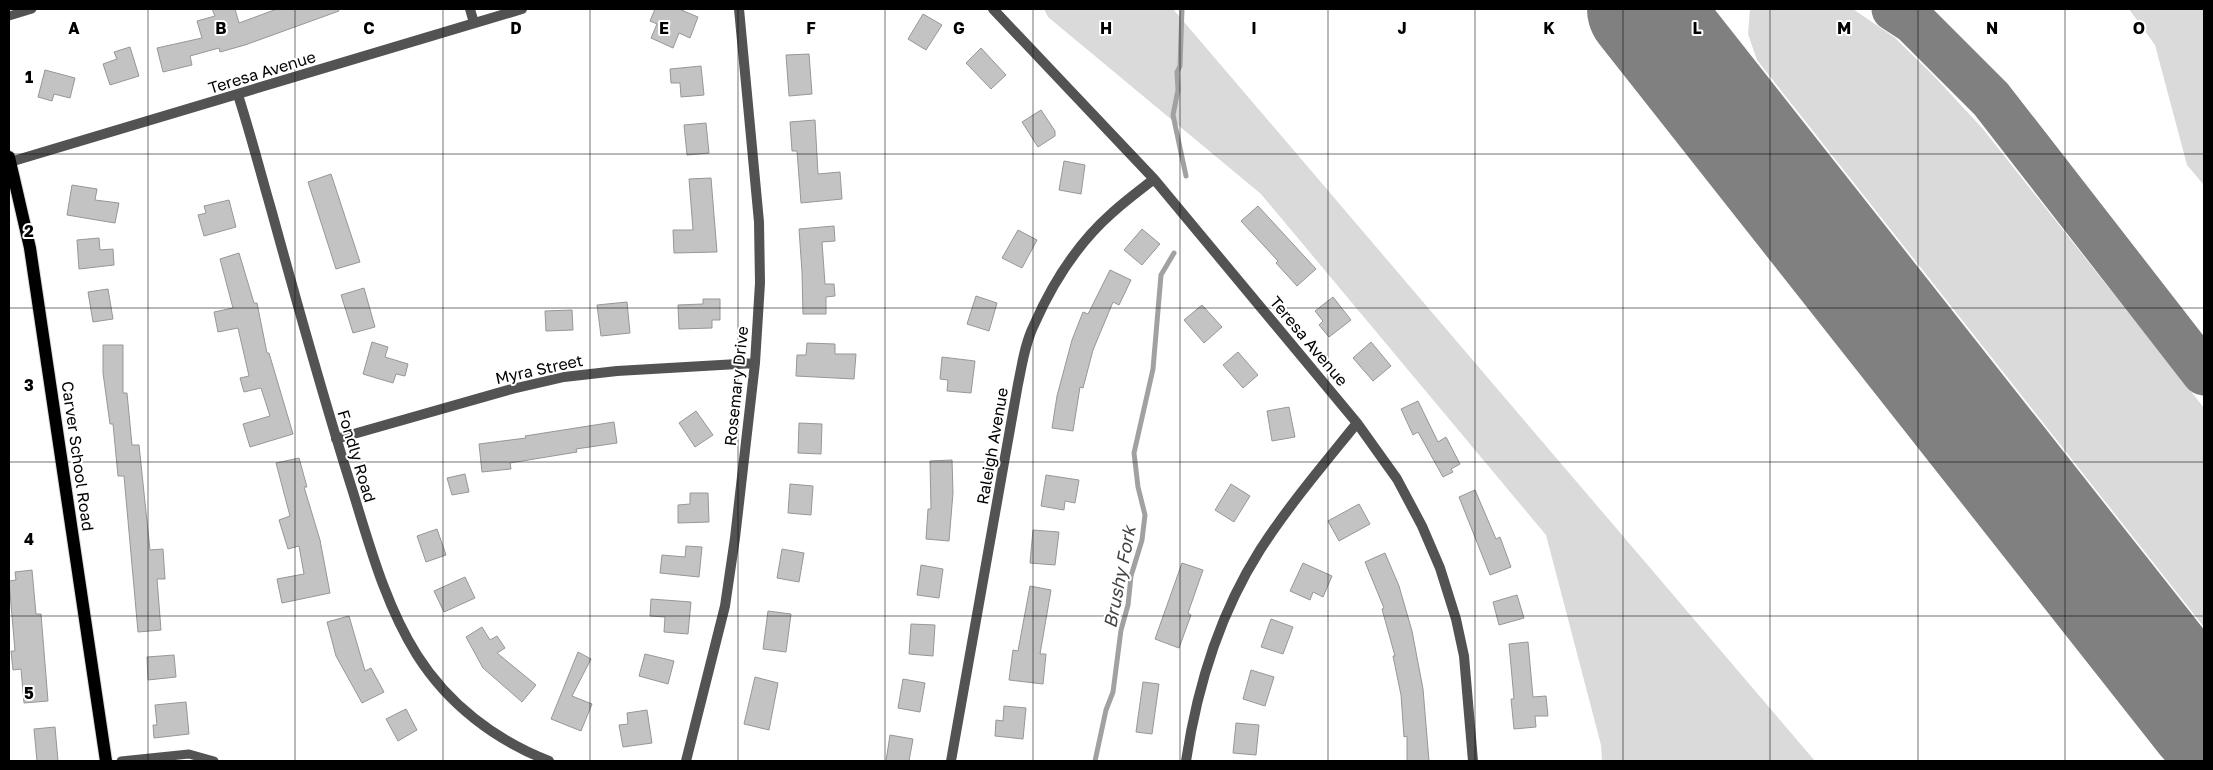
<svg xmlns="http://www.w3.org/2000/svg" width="2213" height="770" viewBox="0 0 2213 770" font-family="'Golos Text',sans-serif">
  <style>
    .green { fill: #dadada }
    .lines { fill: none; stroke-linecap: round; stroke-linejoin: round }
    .stream { stroke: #a1a1a1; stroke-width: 5 }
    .taxiway { stroke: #808080; stroke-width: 45 }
    .runway { stroke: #808080; stroke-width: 112 }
    .building { fill: #c3c3c3; stroke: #979797 }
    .primary-casing { stroke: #dbdbdb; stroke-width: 14 }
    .service { stroke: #535353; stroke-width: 9 }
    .minor { stroke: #535353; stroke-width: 10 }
    .primary { stroke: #000; stroke-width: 12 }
    .grid { fill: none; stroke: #000; stroke-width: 1; stroke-opacity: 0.55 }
    .labels { text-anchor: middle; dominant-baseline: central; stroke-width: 4; stroke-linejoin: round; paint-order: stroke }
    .street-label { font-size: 16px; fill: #000; stroke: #fff }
    .water-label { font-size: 18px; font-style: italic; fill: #424242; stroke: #fff }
    .grid-label { font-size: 16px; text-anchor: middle; font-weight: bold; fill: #000; stroke: #fff; stroke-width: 4; stroke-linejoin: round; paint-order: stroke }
  </style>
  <rect width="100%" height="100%" fill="#fff"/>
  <path class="green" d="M1044,9H1173L1815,761H1602L1601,745L1546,535L1261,194L1048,17Z
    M1750,9H1853L1894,37L1933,75L1983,129L2204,408V627L1757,60L1748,34Z
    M2129,9H2204V185L2187,165L2155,45Z"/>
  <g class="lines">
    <path class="stream" d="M1182,9L1180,66L1177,72L1178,90L1173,115L1186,176
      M1095,761L1106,710L1113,692L1121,630L1128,605L1131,576L1142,540L1145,515L1138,487L1134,453L1153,369L1161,275L1174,253"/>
    <path class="taxiway" d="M1894,9L1914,22L1991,99L2204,373"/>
    <path class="runway" d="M1643,9L2204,720"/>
  </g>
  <path class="building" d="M212,9H235L239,23L277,9H338L339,11L245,45L220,52L219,48L190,56L192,65L163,72L157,48L202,38L197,21L215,16Z
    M655,9H679L698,17L690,38L679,33L673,48L651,38L657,24L650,21Z
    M923,14L942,25L926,50L908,39Z
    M130,47L139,76L110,85L103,64L117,59L114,52Z
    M981,48L1006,75L991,89L966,63Z
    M809,54L812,94L789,96L786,55Z
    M701,66L704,95L681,97L680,83H671L670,69Z
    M45,70L75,78L70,98L54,94L52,101L38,97Z
    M1041,110L1055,131V136L1038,147L1022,122Z
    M815,120L818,174L840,172L842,199L801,203L797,151H792L790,122Z
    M706,123L709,153L687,155L684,125Z
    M1064,161L1085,165L1081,194L1059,190Z
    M331,174L360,262L336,269L308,182Z
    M711,178L717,252L674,253L673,230H693L689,179Z
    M72,185L97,189L95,200L119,203L115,223L67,215Z
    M229,200L236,227L204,236L198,215L206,213L204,206Z
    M1258,206L1316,269L1297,286L1276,263L1278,261L1241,221Z
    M834,226L835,241L822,242L825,284H834L835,296L826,297V314H803L802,272L799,229Z
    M1142,229L1160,244L1142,265L1124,250Z
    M1018,230L1037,240L1022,268L1002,258Z
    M99,238L100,250L113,249L114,265L79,269L77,240Z
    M239,253L254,303H257L267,353H269L293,434L250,447L243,424L270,416L261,388L244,392L240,378L249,376L238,328L218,332L214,312L233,308L220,259Z
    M1110,270L1131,280L1119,305L1113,302L1093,350L1083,388L1080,387L1073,431L1052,428L1057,396L1072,340L1083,312L1088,314Z
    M364,288L375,327L353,333L341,295Z
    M108,289L113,319L93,322L88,292Z
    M976,296L997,303L989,331L967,324Z
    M1333,297L1351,320L1329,337L1319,325L1323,321L1315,311Z
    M703,299H720V320H712V328L679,329L678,305L703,304Z
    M627,302L630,333L601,336L597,305Z
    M1202,305L1222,327L1204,343L1184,320Z
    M572,310L573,330L546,331L545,311Z
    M372,342L388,347L385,357L408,364L405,376L396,374L393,383L363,374Z
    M1371,342L1391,366L1373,381L1353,358Z
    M807,343L835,344V354H856L854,379L796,376L797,355H806Z
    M103,345H123V393H127L132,445H139L150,550L163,549L165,579H157L161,630L138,632L124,476H118L113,424H110L103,373Z
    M1238,352L1258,375L1243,388L1223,365Z
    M942,357L975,361L971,393L947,391L948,380L940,379Z
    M1418,401L1438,442L1446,437L1460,464L1451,469L1453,472L1443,477L1418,432L1413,435L1401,409Z
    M1289,407L1295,437L1272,441L1267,411Z
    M696,411L713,435L695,447L679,423Z
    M614,422L617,443L576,449L577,452L510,463L511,469L482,472L479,444L526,438L525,436Z
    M799,423L822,424L821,454L798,453Z
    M299,458L307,487H304L320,540L330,593L282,603L277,579L304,574L299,546L288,549L279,520L290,516L276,463Z
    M952,460L953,493L949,541L926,539L928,509H931L930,461Z
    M465,474L469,492L452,495L447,478Z
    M1046,475L1079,480L1075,503L1065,501L1064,510L1041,506Z
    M790,484L813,486L811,515L788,513Z
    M1231,484L1250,496L1234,522L1215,510Z
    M1475,490L1496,539L1500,537L1511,567L1490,575L1459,497Z
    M690,493H708L709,522L678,523V505L690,504Z
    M1359,504L1370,524L1339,541L1328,521Z
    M437,529L446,555L426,562L417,536Z
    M1033,530L1059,532L1055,565L1030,563Z
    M686,546L702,547L699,577L660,573L662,555L685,557Z
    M782,549L804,553L799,582L777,578Z
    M1385,553L1399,586L1412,631L1423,689L1429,761H1407V736L1404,737L1401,695L1393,656H1395L1382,609L1384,608L1365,562Z
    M1182,563L1203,570L1188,613L1191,615L1179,648L1155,639Z
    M1303,563L1332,576L1323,597L1313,592L1310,600L1290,591Z
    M921,565L943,569L939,598L917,595Z
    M32,570L36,614H41L48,701L24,703L21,669L13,670L11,651H15L9,581L16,580L15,572Z
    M465,577L475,598L444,612L434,591Z
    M1030,586L1051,590L1040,654H1046L1043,684L1009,680L1013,650L1018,651Z
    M1517,595L1524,618L1499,625L1493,602Z
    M651,599L691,602L688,634L664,632L665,617L650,616Z
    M768,611L791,614L786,652L763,649Z
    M349,616L365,671L371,668L384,692L362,703L336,656L327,622Z
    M1271,619L1293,627L1283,654L1261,647Z
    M911,624L935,625L933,656L909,654Z
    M482,627L490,640L497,636L505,648L497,653L536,685L522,702L483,668L466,637Z
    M1528,642L1533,697L1546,696L1548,716H1535L1536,727L1514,729L1511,699H1514L1509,644Z
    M578,652L591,659L572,696L592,704L581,731L551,719Z
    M645,654L674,661L668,684L639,676Z
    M174,655L176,677L148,680L147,657Z
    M1251,670L1274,677L1265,706L1243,699Z
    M755,677L778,683L769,730L744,724Z
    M903,679L925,683L920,712L898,708Z
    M1143,682L1159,684L1152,734L1136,732Z
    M186,702L189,734L154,738L153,725H157L155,705Z
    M1004,706L1026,708L1023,739L995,736L996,720L1003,721Z
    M406,709L417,730L398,741L386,719Z
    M647,710L652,743L623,747L619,725L628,724L627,713Z
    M1236,723L1259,725L1256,755L1233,753Z
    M55,727L58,761H37L34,729Z
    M890,735L913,739L909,761H886Z"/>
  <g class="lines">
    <defs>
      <path id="primary" d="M9,157L30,248L106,761"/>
    </defs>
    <use href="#primary" class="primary-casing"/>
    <path class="service" d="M9,16L32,9
      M121,761L189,754L214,761"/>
    <path class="minor" d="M470,9L474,23
      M993,9L1154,179L1357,423L1397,479L1422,526L1440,568L1456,619L1464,656L1473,761
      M238,95C250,132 260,171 271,209C297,303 323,398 353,492C370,547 386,606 417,655C448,704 495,740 549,761
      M10,162L522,9
      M336,439L512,389L564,377L617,371L755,363
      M686,761L725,606L735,538L755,363L760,283L759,222L739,9
      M951,761L1018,384C1022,365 1025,343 1034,325C1052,284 1078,243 1112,213C1125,201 1140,190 1154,179
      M1186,761C1197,688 1220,613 1260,550C1289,505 1324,464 1357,423"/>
    <use href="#primary" class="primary"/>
  </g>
  <path class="grid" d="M148,9V761M295,9V761M443,9V761M590,9V761M738,9V761M885,9V761M1033,9V761M1180,9V761M1328,9V761M1475,9V761M1623,9V761M1770,9V761M1918,9V761M2065,9V761M9,154H2204M9,308H2204M9,462H2204M9,616H2204"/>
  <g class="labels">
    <g class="street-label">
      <text transform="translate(262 72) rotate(-17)">Teresa Avenue</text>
      <text transform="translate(1309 341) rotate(50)">Teresa Avenue</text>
      <text transform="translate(539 369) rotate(-12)">Myra Street</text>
      <text transform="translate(736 386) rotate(-84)">Rosemary Drive</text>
      <text transform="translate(992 446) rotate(-80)">Raleigh Avenue</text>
      <text transform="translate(78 456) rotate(82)">Carver School Road</text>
      <text transform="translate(357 456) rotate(73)">Fondly Road</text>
    </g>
    <g class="water-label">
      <text transform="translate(1119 577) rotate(-79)">Brushy Fork</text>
    </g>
  </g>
  <g class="grid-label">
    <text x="74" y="34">A</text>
    <text x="221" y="34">B</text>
    <text x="369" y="34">C</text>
    <text x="516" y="34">D</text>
    <text x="664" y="34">E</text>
    <text x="811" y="34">F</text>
    <text x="959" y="34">G</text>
    <text x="1106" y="34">H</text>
    <text x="1254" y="34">I</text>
    <text x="1402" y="34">J</text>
    <text x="1549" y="34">K</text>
    <text x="1697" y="34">L</text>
    <text x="1844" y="34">M</text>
    <text x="1992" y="34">N</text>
    <text x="2139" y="34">O</text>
    <text x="29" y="83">1</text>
    <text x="29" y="237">2</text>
    <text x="29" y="391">3</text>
    <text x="29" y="545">4</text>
    <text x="29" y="699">5</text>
  </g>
  <rect width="2213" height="770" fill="none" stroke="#000000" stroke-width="20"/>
</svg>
